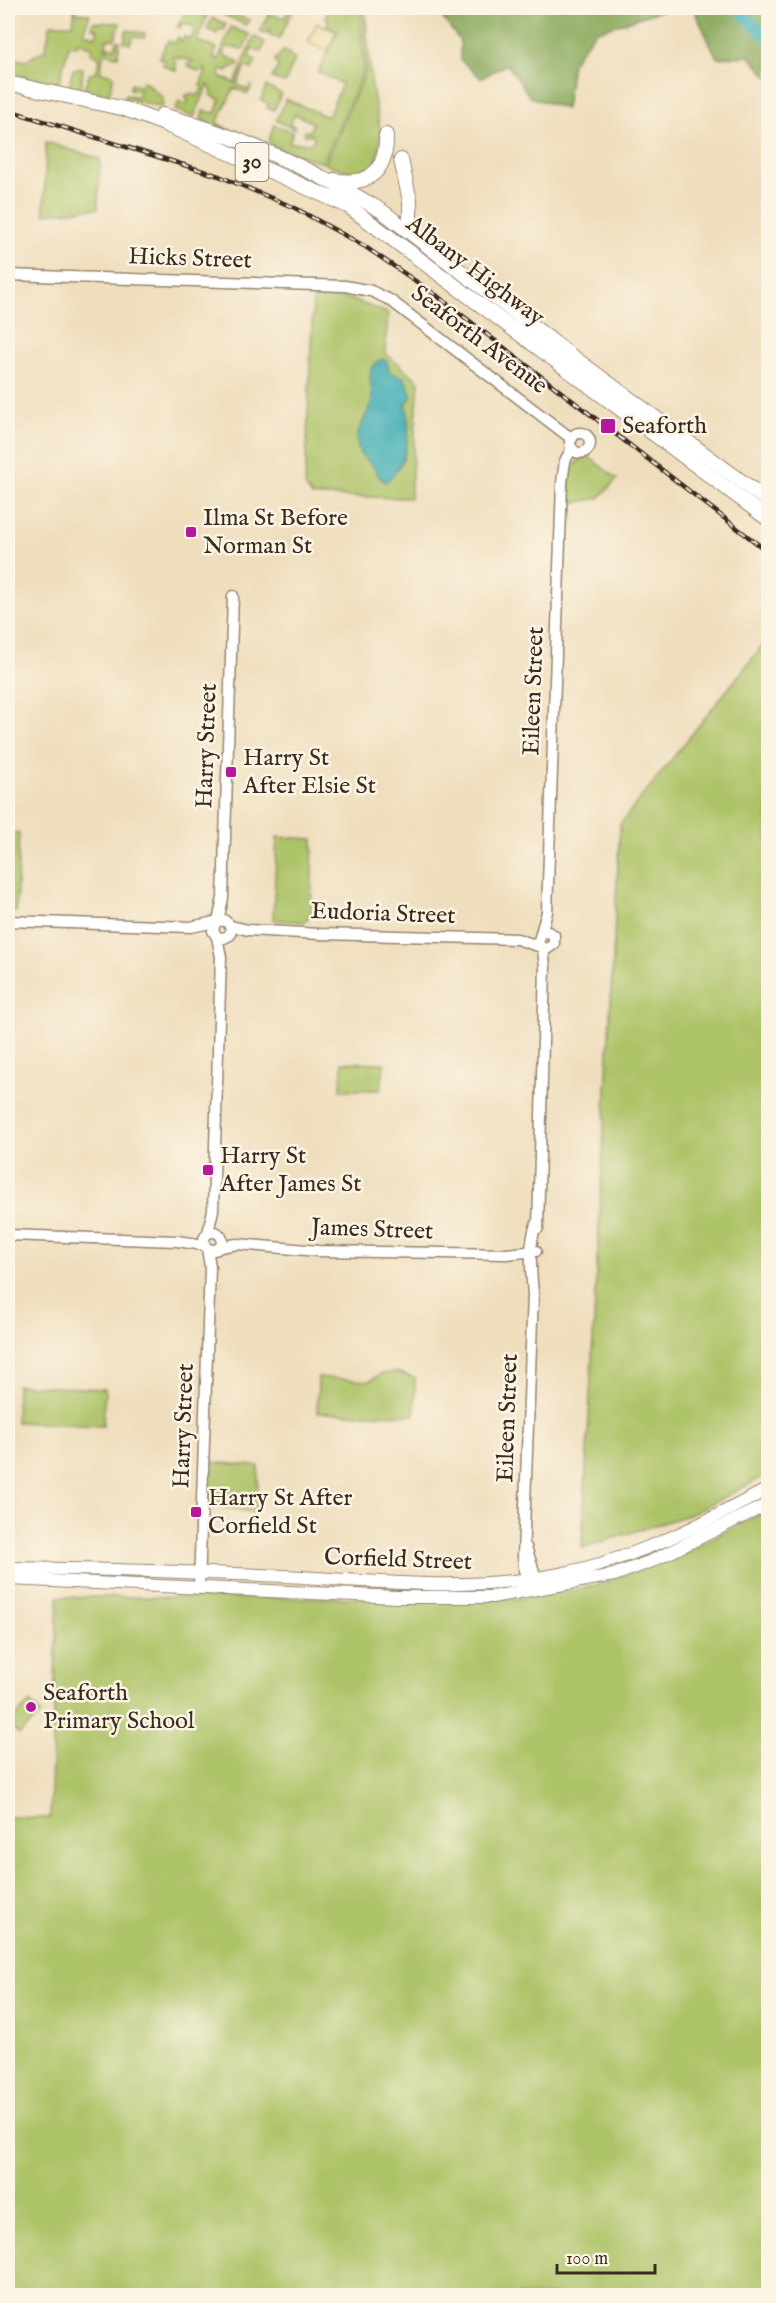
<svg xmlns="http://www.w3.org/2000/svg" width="776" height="2303" viewBox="0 0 776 2303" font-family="'IM FELL English',serif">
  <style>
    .green { fill: #adc367; stroke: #747642; stroke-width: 1.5 }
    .forest { fill: #8aa95c; stroke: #626a3d; stroke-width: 1.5 }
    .sand { fill: #eeda9e; stroke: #94825e; stroke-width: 1.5 }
    .water { fill: #3aacb3; stroke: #3a6b68; stroke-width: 1.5 }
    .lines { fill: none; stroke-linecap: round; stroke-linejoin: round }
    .river { stroke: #3aacb3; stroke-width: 12 }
    .secondary-casing { stroke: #95846e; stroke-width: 13 }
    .primary-casing { stroke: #95846e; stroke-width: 14 }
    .highway-casing { stroke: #95846e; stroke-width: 16 }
    .secondary { stroke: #fff; stroke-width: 10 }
    .primary { stroke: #fff; stroke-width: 12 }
    .highway { stroke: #fff; stroke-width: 14 }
    .rail-casing { stroke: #3b2a1e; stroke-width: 4.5 }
    .rail { stroke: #fcf5e5; stroke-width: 2; stroke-dasharray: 7; stroke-linecap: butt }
    .poi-dot { fill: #b5179e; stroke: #fcf5e5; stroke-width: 2 }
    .labels { text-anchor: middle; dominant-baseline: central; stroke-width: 5; stroke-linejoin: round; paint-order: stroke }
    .shield { fill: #fcf5e5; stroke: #75675a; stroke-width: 1.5 }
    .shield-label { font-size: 22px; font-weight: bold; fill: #3b2a1e }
    .street-label { font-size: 24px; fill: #3b2a1e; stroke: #fcf5e5 }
    .poi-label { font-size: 24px; fill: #3b2a1e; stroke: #fcf5e5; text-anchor: start }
  </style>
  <rect width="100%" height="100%" fill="#fcf5e5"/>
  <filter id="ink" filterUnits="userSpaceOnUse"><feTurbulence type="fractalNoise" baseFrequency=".0167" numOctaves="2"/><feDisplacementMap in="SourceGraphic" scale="12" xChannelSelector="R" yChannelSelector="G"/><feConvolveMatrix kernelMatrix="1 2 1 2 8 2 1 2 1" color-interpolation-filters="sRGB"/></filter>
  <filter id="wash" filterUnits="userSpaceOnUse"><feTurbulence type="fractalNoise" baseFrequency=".008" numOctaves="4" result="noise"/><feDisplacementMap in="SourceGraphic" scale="24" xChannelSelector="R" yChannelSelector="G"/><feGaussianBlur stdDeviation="1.35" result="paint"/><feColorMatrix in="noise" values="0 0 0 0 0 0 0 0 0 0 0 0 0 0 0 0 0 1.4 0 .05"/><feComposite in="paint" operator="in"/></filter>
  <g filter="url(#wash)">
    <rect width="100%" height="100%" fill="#efdebd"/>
    <path class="green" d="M75,8H77L76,13L90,14L83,33L96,36L98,29L92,28L93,22L120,23L115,39H107L106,46L115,48L117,41H120L118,56L107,54L108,49L105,48L100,72L114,75L109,95L84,89L90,73L96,72L100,59L97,55L91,54L92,48L78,42L77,46L69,45L59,83L8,73V57L25,61L45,50L51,24H73Z
      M188,8L207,16L197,41L217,48L213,58L218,60L231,27L250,35L243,49L227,47L223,54L239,63L237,67H231L227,71L222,69L219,76L235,83L253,39L255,37L265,42L261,52L252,49L249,57L256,60L252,69L245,67L237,85L248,90L252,85L248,94L234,88L217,123L232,132L201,120L203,111L215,113L220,100L211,95L212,91L208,85L194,117L175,110L179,101L186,105L188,100L185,96L191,93L198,96L203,87L200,86L206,70L197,71L187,65L193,61L175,57L173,61L176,63V71L163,65L165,61L159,58L168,41L175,43L178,37L182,42L184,37L191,39L196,28C190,24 187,25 182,23L180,28L177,27Z
      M219,8L249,20L246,25L218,12Z
      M290,8H294L279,39L269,34L270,29L266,33L260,31L269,14L284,18Z
      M330,8H360L364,70L323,163L271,146L269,139L274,125L293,132L289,143H311L315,139L312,134L306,136L304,134L305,131L309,132L313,123L295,114L290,124L295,127L294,129L276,120L286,99L328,117L342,84L318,72L338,31L326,25L329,20L325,17Z
      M363,8H365L372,89L381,134L376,169L358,174L325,164L366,71Z
      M212,18L226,24L224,30L219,29L217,34L207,29Z
      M127,30L145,33L144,38L133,36L130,44L124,42Z
      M284,50L295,59L285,83L272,78L278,66L275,60Z
      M83,68L81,89L69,86L73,69Z
      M142,81C150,83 155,92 163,98L162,107L124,98L125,95L138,96L139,91L130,89L131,83L141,87Z
      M266,86L281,94L274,110L267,108L269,104L261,100Z
      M46,142L100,159L98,208L44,214Z
      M313,298H347L388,313L385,353L419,381L410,498L312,496L305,486Z
      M588,456L617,479L599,498L567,504C569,484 566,463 588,456Z
      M768,639V1474L694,1513L582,1548L620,824Z
      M8,833H19L16,912L8,911Z
      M277,837L313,839L311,914L305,922L273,920Z
      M342,1062L384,1063L381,1090H341Z
      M396,1372L415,1378V1415L317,1413L318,1377L369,1381L381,1374Z
      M17,1385L105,1389L103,1426L16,1422Z
      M209,1462L259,1466L256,1513L207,1504Z
      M768,1510V2295L8,2296V1817L50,1818L58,1597L527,1598L601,1584L689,1550Z
      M30,1702L41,1714L19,1735L8,1723Z"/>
    <path class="forest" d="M435,8H669L595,32L572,63L566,109L530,97L507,64L481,78L460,60V41Z
      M693,8H768V77L749,56L717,58Z"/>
    <path class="sand" d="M317,23L336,32L327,52L308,42Z"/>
    <path class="water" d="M382,359L387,361L390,373L404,377L412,395L406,405C412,429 408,467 385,482C377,478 377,470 371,464C368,460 363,459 361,455C348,433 372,415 372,396C372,380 363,370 382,359Z"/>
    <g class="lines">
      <path class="river" d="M737,8L768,38"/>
    </g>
  </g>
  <g filter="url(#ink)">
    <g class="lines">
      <defs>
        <path id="secondary" d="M8,275L345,286L371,291L390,300L572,439
          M570 443a10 10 0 1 1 20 0a10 10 0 1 1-20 0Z
          M8,921L191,927L224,920L231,926L230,935L224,938L217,937L213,931L215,923
          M218,921L223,898L233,596
          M231,926L248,930L320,934L517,939L547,949L554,944V935L548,932L541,933L538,944
          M541,933L547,912L562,483L565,461L572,448
          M538,1228L545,967L543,949
          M204 1241a9 9 0 1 1 18 0a9 9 0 1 1-18 0Z
          M208,1233L213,1210L221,957L217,937
          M8,1235L177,1241L204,1245
          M220,1247L237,1244L318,1251L506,1254L536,1251
          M526,1547L538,1584
          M526,1586L523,1557L533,1294C531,1270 528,1244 537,1222
          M199,1587L210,1267L207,1248"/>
        <path id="primary" d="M8,1568C100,1569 192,1572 284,1576C378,1581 471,1593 564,1573C638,1558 702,1524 768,1489
          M8,1579L398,1597H492L614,1575L652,1561L768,1504"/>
        <path id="highway" d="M8,83L125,109L167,125L348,206L768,519
          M162,115C238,136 315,170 382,211L565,351L768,501
          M401,160L410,201V231
          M334,180C370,187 387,170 386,135"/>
      </defs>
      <use href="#secondary" class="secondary-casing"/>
      <use href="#primary" class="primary-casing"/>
      <use href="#highway" class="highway-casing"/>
      <use href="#secondary" class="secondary"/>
      <use href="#primary" class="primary"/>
      <use href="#highway" class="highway"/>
      <defs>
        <path id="rail" d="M8,110L219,176L295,208L364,246L436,295L768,552"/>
      </defs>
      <use href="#rail" class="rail-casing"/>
      <use href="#rail" class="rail"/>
    </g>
  </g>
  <g class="poi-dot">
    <rect x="600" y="418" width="16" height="16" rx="3"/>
    <rect x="185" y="526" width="12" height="12" rx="3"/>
    <rect x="225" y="766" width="12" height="12" rx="3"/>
    <rect x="202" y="1164" width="12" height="12" rx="3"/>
    <rect x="190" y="1506" width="12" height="12" rx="3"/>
    <circle cx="31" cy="1707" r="6"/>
  </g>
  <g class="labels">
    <rect class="shield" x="235.5" y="143" width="33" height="38" rx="4.5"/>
    <g class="shield-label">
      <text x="252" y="162">30</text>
    </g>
    <g class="street-label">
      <text transform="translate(190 259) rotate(2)">Hicks Street</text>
      <text transform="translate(475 271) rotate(37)">Albany Highway</text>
      <text transform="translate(479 340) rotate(37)">Seaforth Avenue</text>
      <text transform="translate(534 691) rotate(-88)">Eileen Street</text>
      <text transform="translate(207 746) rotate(-88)">Harry Street</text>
      <text transform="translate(383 914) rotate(2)">Eudoria Street</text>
      <text transform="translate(372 1230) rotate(2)">James Street</text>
      <text transform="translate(508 1418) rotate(-88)">Eileen Street</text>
      <text transform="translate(184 1426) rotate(-88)">Harry Street</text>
      <text transform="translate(398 1560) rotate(2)">Corfield Street</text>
    </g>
    <g class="poi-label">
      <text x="622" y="426">Seaforth</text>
      <text x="203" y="518">Ilma St Before<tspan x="203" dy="28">Norman St</tspan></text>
      <text x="243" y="758">Harry St<tspan x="243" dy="28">After Elsie St</tspan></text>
      <text x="220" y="1156">Harry St<tspan x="220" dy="28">After James St</tspan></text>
      <text x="208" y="1498">Harry St After<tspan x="208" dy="28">Corfield St</tspan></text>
      <text x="43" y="1693">Seaforth<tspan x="43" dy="28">Primary School</tspan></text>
    </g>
  </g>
  <rect width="776" height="2303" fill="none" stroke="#fcf5e5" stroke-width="30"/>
  <path d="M557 2264v9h98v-9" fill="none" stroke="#3b2a1e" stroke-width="3"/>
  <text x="566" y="2264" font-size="18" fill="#3b2a1e" stroke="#fcf5e5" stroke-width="4.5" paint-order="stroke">100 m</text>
</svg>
